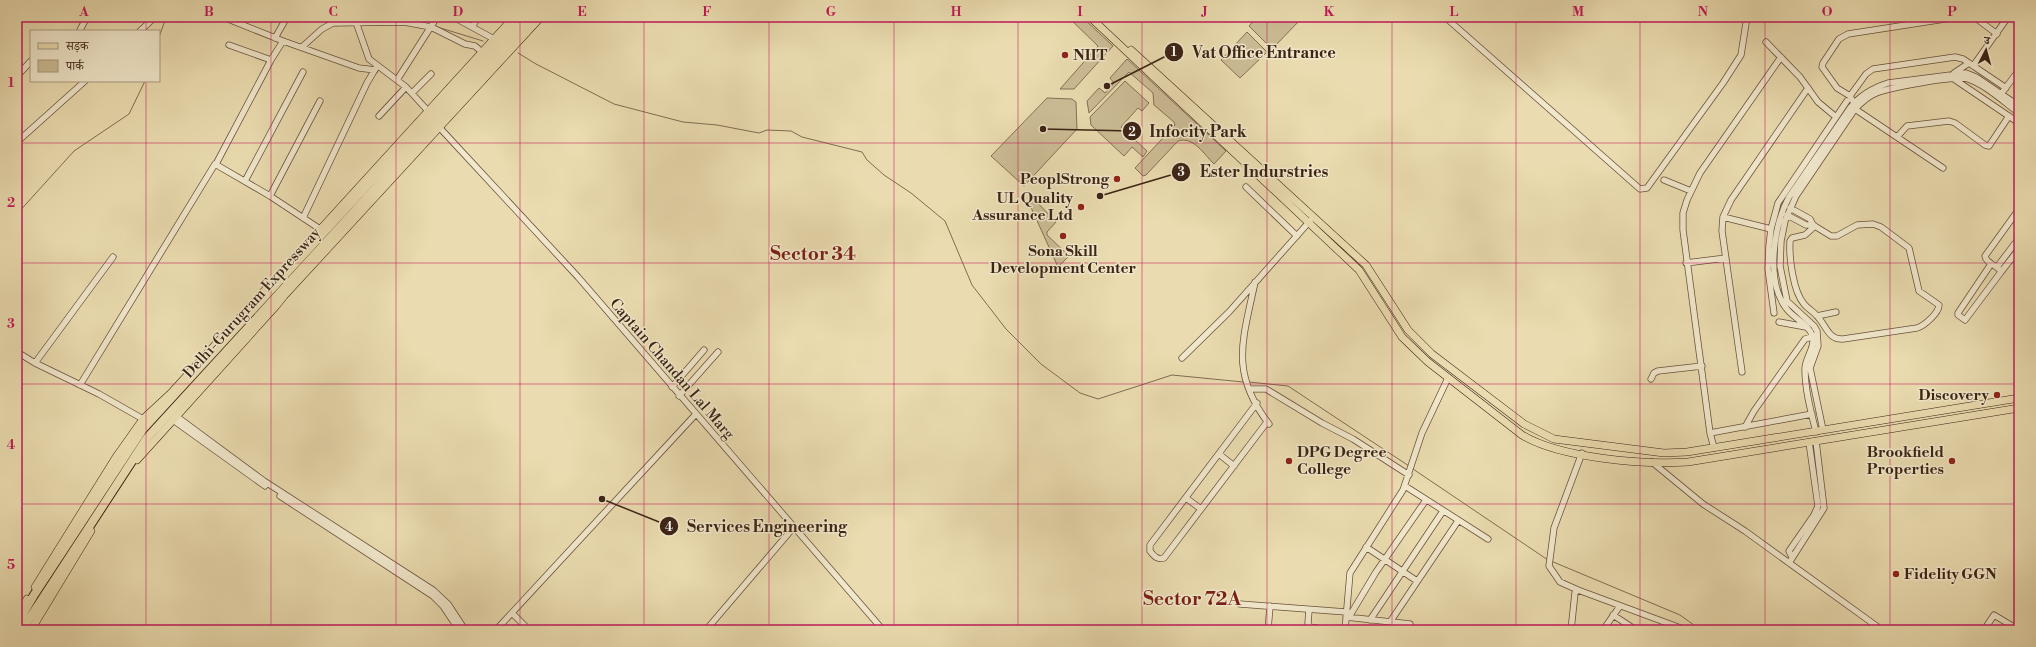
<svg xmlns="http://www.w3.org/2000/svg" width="2036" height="647" viewBox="0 0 2036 647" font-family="'Libre Bodoni','Noto Serif Devanagari',serif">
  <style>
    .green { fill: #ccbd96; stroke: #847056 }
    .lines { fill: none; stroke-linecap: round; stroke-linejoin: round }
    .stream { stroke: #816c52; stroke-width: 1 }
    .minor-casing { stroke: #68513c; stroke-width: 7 }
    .major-casing { stroke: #3c2315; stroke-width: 8 }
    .highway-casing { stroke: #3c2315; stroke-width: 10 }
    .minor { stroke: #f1e8cc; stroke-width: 5.5 }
    .major { stroke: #eadcb0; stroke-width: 7 }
    .highway { stroke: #eadcb0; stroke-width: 8 }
    .grid { fill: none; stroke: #c2185b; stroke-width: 1; stroke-opacity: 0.55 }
    .poi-dot { fill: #8f2418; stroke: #f1e8cc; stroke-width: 1.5 }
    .labels { text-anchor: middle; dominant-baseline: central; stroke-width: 3; stroke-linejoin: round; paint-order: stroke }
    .poi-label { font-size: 15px; font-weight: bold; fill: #3c2315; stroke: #f1e8cc; text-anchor: end }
    .street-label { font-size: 15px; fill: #3c2315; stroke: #f1e8cc }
    .district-label { font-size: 19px; font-weight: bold; fill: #7a1f14; stroke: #f1e8cc }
    .leader { fill: none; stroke: #3c2315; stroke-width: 1.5 }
    .callout-dot { fill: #3c2315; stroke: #f1e8cc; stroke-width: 1.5 }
    .mark-label { font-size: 12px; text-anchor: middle; font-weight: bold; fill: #fff }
    .callout-label { font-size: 16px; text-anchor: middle; font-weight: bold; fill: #3c2315; stroke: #f1e8cc; stroke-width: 3; stroke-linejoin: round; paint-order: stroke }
    .neatline { fill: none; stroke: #c2185b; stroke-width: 1.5 }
    .grid-label { font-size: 13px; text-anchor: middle; font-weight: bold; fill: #c2185b }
  </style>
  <rect width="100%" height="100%" fill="#eadcb0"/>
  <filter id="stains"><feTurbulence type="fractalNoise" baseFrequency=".005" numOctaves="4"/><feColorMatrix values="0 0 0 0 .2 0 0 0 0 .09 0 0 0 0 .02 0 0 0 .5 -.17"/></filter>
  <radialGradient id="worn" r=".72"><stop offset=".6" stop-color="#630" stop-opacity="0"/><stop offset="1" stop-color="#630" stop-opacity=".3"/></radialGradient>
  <path class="green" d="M1068,17H1082L1113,46L1074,89H1060L1098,46Z
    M1257,17H1301L1302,18L1272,49L1249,26Z
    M1247,32L1267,52L1240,78L1221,60Z
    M1127,59L1226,151L1214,164C1204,154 1193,136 1178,141L1146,175L1143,176L1135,168L1175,125L1174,122L1154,105L1153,93L1129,72L1089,113L1087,101L1099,88L1105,93L1114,83L1110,78Z
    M1125,81L1149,103L1142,111L1138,108L1121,127L1147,151L1143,157L1132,147L1124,156L1091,125L1090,117Z
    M1047,98L1072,99L1076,102L1077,129L1024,186L991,156Z
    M1032,197L1056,222L1047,232V235L1069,256L1058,267L1029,203Z"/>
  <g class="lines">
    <path class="stream" d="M216,17L222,19
      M370,25H383
      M434,26L483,41
      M159,37L166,18L172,17
      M518,53L536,64L614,104L683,122L717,125L759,133L767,130L791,131L802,137L862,152L867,160L884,175L911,193L945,221L972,285L1006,329L1041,364L1080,393L1098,399L1172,375L1243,382
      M17,214L74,151L129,114L145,81
      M1249,382L1288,386L1409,466
      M1413,469L1548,560
      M1551,561L1680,615L1701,630"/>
    <defs>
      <path id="minor" d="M223,17L283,41L359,68L375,70
        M323,17L336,23
        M458,17L459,20L494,39
        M1445,17L1640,189L1647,188L1723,83L1741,55L1747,17
        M1971,17L1977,19L1997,34
        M356,22L369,59L406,87L428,111
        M472,27L478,17
        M80,30L87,17
        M140,31L155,17
        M275,38L287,17
        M1766,42L1800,77L1818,102L1836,117
        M229,45L271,60
        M302,47L322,29L333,23L404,22L431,27L465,44L475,46L482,52
        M1973,66L2008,17
        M1954,73L1969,63
        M17,76L31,61
        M1954,79L2019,123
        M397,80L437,17
        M412,93L431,74
        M2001,94L2019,70
        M1850,96L1866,74L1873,69L1955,57L1963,59L2006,88
        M1854,103L1850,96L1837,88L1822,67L1823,63L1839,39L1848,34L1958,17
        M1855,109L1943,168
        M379,116L406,87
        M439,127L578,277L883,630
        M1897,137L1907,126L1949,121L1955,123L1985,145L1989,146L2009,116
        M17,142L85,81
        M216,164L271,60L283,41
        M1664,180L1691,191
        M245,181L303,72
        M1246,187L1297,236
        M270,196L320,101
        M1790,208L1810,219L1813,225L1831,236H1837L1857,225L1873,224L1881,227L1909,248L1919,291L1939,305C1939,313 1924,326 1917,328L1843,339C1828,340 1826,325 1817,316C1813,311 1808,309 1804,304C1793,291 1789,258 1790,241L1792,238L1805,235L1815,226
        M1787,215L1806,225H1813
        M1723,217L1771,229
        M303,218L367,83L377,66
        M1686,263L1726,258
        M1991,264L1958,313V315L1965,320L2001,272C1998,265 1986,264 1985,256L2019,209
        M1997,267L2019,238
        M2001,272L2019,249
        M1255,282C1243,340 1229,372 1269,424
        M1774,313L1768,269L1769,246L1771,229L1778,203L1847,101
        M1817,316L1836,312
        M1779,322L1806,327
        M17,352L35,363L99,394L143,419
        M1182,358L1229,312L1310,221
        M35,363L113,257
        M1742,372L1722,231L1723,217L1731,200L1808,88
        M1651,379L1654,373L1658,371L1702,366
        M80,385L215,164L270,196L320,229
        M672,387L704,350
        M1249,389H1266L1322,423L1353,439L1409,475
        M679,396L718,352
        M1257,403L1150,545V551C1154,556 1157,560 1164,558L1267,422
        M176,416L264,481L433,590L448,604L465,630
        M173,420L265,486
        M1745,427L1754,411L1805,339L1815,336
        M1823,430L1810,368L1818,346L1817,331L1814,326L1787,301L1780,266L1781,241L1785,221L1796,196L1855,109C1861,103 1867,97 1874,94C1886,88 1957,75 1968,79C1986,85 2004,102 2019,113
        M1816,432C1811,412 1805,390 1805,369C1805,358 1815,348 1813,337C1809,324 1793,318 1786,308C1765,280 1774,225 1789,197L1850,108C1860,95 1872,88 1888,83L1966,73L1976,77L2019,106
        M1710,433L1812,414
        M1714,448L1710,433L1683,230V213L1687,200L1700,173L1781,57
        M1219,454L1234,466
        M1652,462L1703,504L1745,531L1882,630
        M1405,486L1488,539
        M280,496L433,596L443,606L459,630
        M1186,498L1201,509
        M1366,547L1417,581
        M1792,557L1789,551L1814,515L1818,506L1809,442
        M1789,563L1824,508L1816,441
        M1578,590L1560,582L1549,566L1554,528L1582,453
        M1240,604L1346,612
        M1309,610L1308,623L1310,627L1329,630
        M512,613L529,630
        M1613,615L1636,630
        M1346,617L1410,624
        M1349,617L1376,572L1426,500
        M1370,620L1443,511
        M1390,622L1458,521
        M496,630L696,414
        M706,630L794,527
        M1268,630L1270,606
        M1345,630L1350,573L1403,490L1422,433L1448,378
        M1571,630L1575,593L1578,590L1686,630
        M1603,630L1620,606
        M1984,630L1994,615L2019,630"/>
      <path id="major" d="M1090,17L1359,270L1402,337L1428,362L1522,435C1560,458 1643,465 1688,462L2019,408
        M1131,50L1366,265L1408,330L1432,354L1524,424L1554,439L1664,453L1687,452L2019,398
        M137,460L276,306L284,296L541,17
        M35,587L116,457L143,419L171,393L514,17
        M17,616L27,599
        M31,630L91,531"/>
      <path id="highway" d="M17,624L34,595L143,429L522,17
        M22,630L147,438L532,17"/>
    </defs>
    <use href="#minor" class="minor-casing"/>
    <use href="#major" class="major-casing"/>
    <use href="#highway" class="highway-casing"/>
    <use href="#minor" class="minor"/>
    <use href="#major" class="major"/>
    <use href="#highway" class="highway"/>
  </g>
  <path class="grid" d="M146,17V31M271,17V630M396,17V630M520,17V630M644,17V630M769,17V630M894,17V630M1018,17V630M1142,17V630M1267,17V630M1392,17V630M1516,17V630M1640,17V630M1765,17V630M1890,17V630M146,81V630M17,143H2019M17,263H2019M17,384H2019M17,504H2019"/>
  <g class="poi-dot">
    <circle cx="1065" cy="55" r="4"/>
    <circle cx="1117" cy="179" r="4"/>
    <circle cx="1081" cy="207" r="4"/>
    <circle cx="1063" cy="236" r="4"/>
    <circle cx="1997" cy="395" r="4"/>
    <circle cx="1289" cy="461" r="4"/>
    <circle cx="1952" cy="461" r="4"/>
    <circle cx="1896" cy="574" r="4"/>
  </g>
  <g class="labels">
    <g class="poi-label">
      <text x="1073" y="55" text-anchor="start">NIIT</text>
      <text x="1109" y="179">PeoplStrong</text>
      <text x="1073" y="198">UL Quality<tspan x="1073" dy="17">Assurance Ltd</tspan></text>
      <text x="1063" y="251" text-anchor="middle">Sona Skill<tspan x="1063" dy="17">Development Center</tspan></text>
      <text x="1989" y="395">Discovery</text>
      <text x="1297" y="452" text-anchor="start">DPG Degree<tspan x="1297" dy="17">College</tspan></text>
      <text x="1944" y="452">Brookfield<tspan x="1944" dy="17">Properties</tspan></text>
      <text x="1904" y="574" text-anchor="start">Fidelity GGN</text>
    </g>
    <g class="street-label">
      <text transform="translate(252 303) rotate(-48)">Delhi-Gurugram Expressway</text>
      <text transform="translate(672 369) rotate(49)">Captain Chandan Lal Marg</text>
    </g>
    <g class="district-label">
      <text x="813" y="254">Sector 34</text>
      <text x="1192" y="599">Sector 72A</text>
    </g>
  </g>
  <path class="leader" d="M1107 86L1174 52M1043 129L1132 131M1100 196L1181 172M602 499L669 526"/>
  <g class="callout-dot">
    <circle cx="1107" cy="86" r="4"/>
    <circle cx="1043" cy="129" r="4"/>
    <circle cx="1100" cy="196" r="4"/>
    <circle cx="602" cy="499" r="4"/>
    <circle cx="1174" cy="52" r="10"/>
    <circle cx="1132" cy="131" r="10"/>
    <circle cx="1181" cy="172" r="10"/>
    <circle cx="669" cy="526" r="10"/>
  </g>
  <g class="mark-label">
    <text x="1174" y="56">1</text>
    <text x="1132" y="136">2</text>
    <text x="1181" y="176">3</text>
    <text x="669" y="531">4</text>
  </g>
  <g class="callout-label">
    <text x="1264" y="58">Vat Office Entrance</text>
    <text x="1198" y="137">Infocity Park</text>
    <text x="1264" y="177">Ester Indurstries</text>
    <text x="767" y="532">Services Engineering</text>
  </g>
  <rect width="2036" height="647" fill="none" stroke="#eadcb0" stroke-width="44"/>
  <rect x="30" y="30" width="130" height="52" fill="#f1e8cc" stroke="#a99983"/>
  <rect x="38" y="43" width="20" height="6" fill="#eadcb0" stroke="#a99983"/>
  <text x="66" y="50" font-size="12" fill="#3c2315">सड़क</text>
  <rect x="38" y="60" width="20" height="12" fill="#ccbd96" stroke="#a99983"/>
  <text x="66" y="70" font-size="12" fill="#3c2315">पार्क</text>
  <g transform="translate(1986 50) rotate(6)" stroke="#f1e8cc" stroke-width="3" paint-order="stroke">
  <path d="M0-3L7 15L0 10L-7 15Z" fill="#3c2315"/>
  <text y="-6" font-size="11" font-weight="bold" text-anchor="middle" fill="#3c2315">उ</text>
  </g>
  <rect x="22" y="22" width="1992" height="603" class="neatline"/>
  <g class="grid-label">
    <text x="84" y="16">A</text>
    <text x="209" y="16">B</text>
    <text x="333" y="16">C</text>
    <text x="458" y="16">D</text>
    <text x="582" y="16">E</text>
    <text x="707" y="16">F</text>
    <text x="831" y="16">G</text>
    <text x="956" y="16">H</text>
    <text x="1080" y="16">I</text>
    <text x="1205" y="16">J</text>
    <text x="1329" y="16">K</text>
    <text x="1454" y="16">L</text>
    <text x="1578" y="16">M</text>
    <text x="1703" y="16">N</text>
    <text x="1827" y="16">O</text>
    <text x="1952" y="16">P</text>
    <text x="11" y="87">1</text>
    <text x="11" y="207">2</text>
    <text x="11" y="328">3</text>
    <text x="11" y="449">4</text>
    <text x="11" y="569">5</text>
  </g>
  <rect width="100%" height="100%" filter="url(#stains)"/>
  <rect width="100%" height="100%" fill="url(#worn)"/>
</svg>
